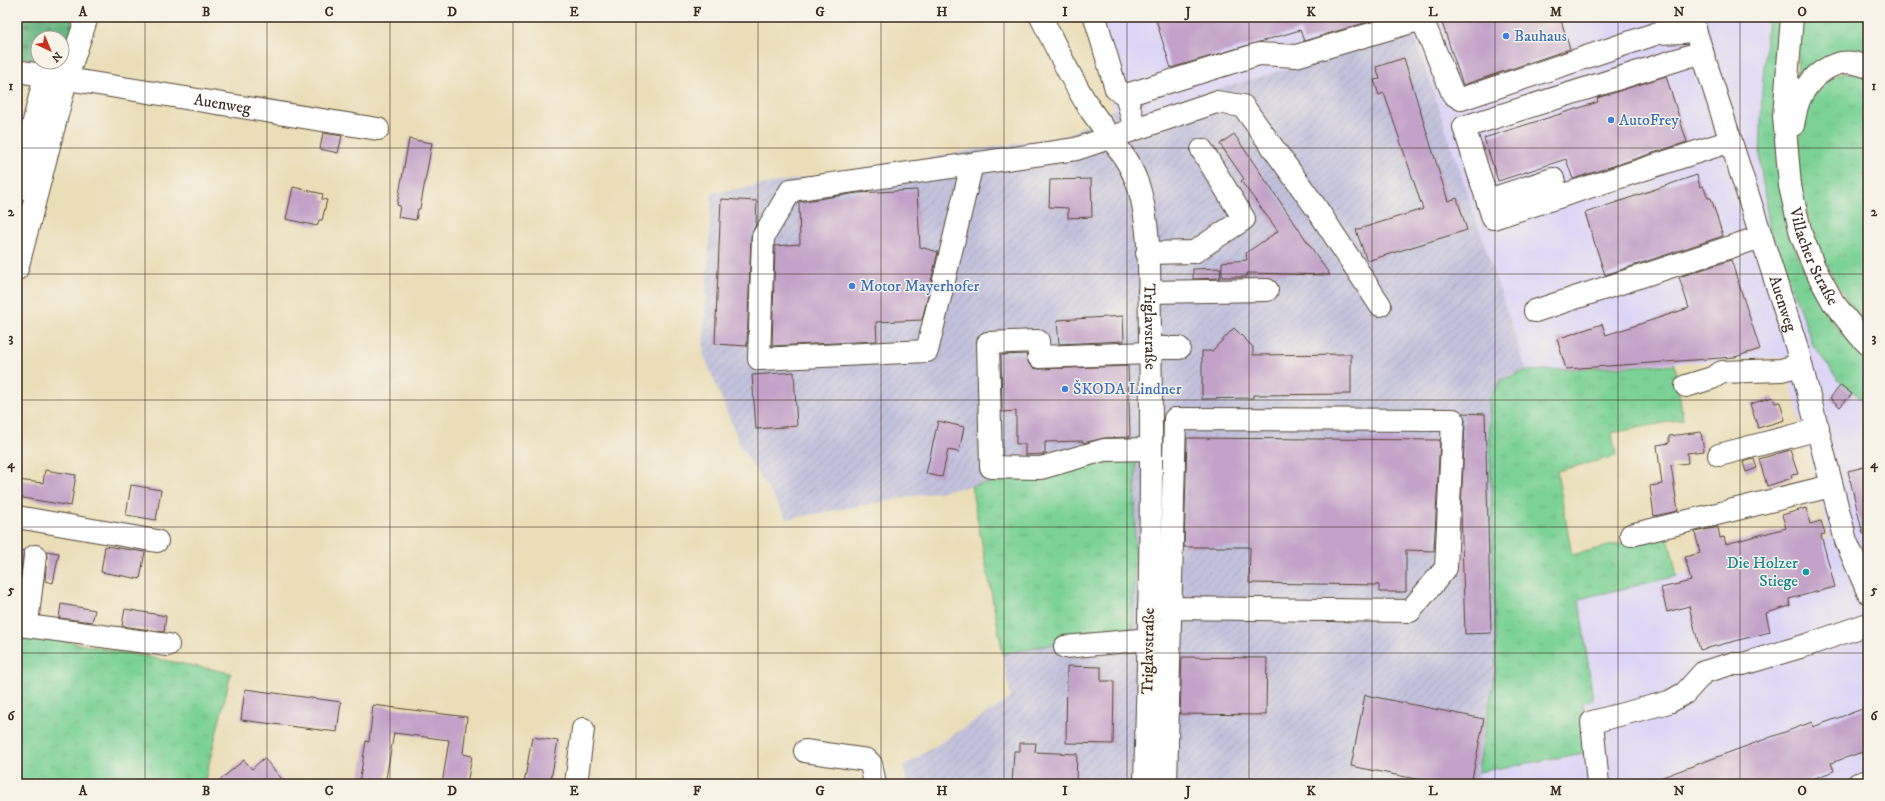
<svg xmlns="http://www.w3.org/2000/svg" width="1885" height="801" viewBox="0 0 1885 801" font-family="'IM FELL DW Pica',serif">
  <style>
    .built { fill: #ddd5f6 }
    .industrial { fill: url(#industrial-furrows) }
    .grass { fill: url(#grass-tufts); stroke: #5c7e5a }
    .forest { fill: url(#forest-firs); stroke: #506f4e }
    .garden { fill: url(#garden-furrows); stroke: #5c7e5a }
    .building { fill: #c2a2c8 }
    .lines { fill: none; stroke-linecap: round; stroke-linejoin: round }
    .minor-casing { stroke: #554535; stroke-width: 24 }
    .major-casing { stroke: #554535; stroke-width: 24 }
    .minor { stroke: #fff; stroke-width: 22 }
    .major { stroke: #fff; stroke-width: 22 }
    .grid { fill: none; stroke: #3b2a1e; stroke-width: 1; stroke-opacity: 0.55 }
    .shop-dot { fill: #3f7fe0; stroke: #f7f3e8; stroke-width: 1.5 }
    .culture-dot { fill: #0f9aa8; stroke: #f7f3e8; stroke-width: 1.5 }
    .labels { text-anchor: middle; dominant-baseline: central; stroke-width: 3; stroke-linejoin: round; paint-order: stroke }
    .shop-label { font-size: 16px; fill: #366cbe; stroke: #f7f3e8; text-anchor: start }
    .street-label { font-size: 16px; fill: #3b2a1e; stroke: #f7f3e8 }
    .culture-label { font-size: 16px; fill: #0d838f; stroke: #f7f3e8; text-anchor: end }
    .neatline { fill: none; stroke: #3b2a1e; stroke-width: 1.5 }
    .grid-label { font-size: 13px; text-anchor: middle; font-weight: bold; fill: #3b2a1e }
  </style>
  <defs>
    <pattern id="industrial-furrows" width="10" height="10" patternUnits="userSpaceOnUse"><rect width="10" height="10" fill="#c2c1dc"/><path d="M-1 1l2-2M0 10L10 0M9 11l2-2" fill="none" stroke="#a8a6bc"/></pattern>
    <pattern id="grass-tufts" width="24" height="20" patternUnits="userSpaceOnUse"><rect width="24" height="20" fill="#7cd296"/><path d="M3 7l-1-3M5 7V3M7 7l1-3M15 17l-1-3M17 17v-4M19 17l1-3" fill="none" stroke="#6cb481"/></pattern>
    <pattern id="forest-firs" width="22" height="20" patternUnits="userSpaceOnUse"><rect width="22" height="20" fill="#65b47f"/><path d="M5 1l3.5 6h-7zM16 11l3.5 6h-7z" fill="#549367"/></pattern>
    <pattern id="garden-furrows" width="10" height="10" patternUnits="userSpaceOnUse"><rect width="10" height="10" fill="#7cd296"/><path d="M-1 1l2-2M0 10L10 0M9 11l2-2" fill="none" stroke="#6cb481"/></pattern>
  </defs>
  <rect width="100%" height="100%" fill="#f7f3e8"/>
  <filter id="ink" filterUnits="userSpaceOnUse"><feTurbulence type="fractalNoise" baseFrequency=".025" numOctaves="2"/><feDisplacementMap in="SourceGraphic" scale="8" xChannelSelector="R" yChannelSelector="G"/><feConvolveMatrix kernelMatrix="1 2 1 2 8 2 1 2 1" color-interpolation-filters="sRGB"/></filter>
  <filter id="wash" filterUnits="userSpaceOnUse"><feTurbulence type="fractalNoise" baseFrequency=".012" numOctaves="4" result="noise"/><feDisplacementMap in="SourceGraphic" scale="16" xChannelSelector="R" yChannelSelector="G"/><feGaussianBlur stdDeviation="0.9" result="paint"/><feColorMatrix in="noise" values="0 0 0 0 0 0 0 0 0 0 0 0 0 0 0 0 0 1.4 0 .05"/><feComposite in="paint" operator="in"/></filter>
  <g filter="url(#wash)">
    <rect width="100%" height="100%" fill="#eadeb9"/>
    <path class="built" d="M1085,17H1768L1762,92L1760,162L1769,227L1839,381L1868,404V784H1476L1478,772L1589,752L1583,702L1593,700L1579,599L1830,538L1784,357L1527,371L1413,32L1123,117L1114,109Z"/>
    <path class="industrial" d="M1413,32L1527,371L1501,380L1489,399L1496,667L1476,784H907L904,766L1011,698L971,486L787,519L741,447L703,353L712,193L1068,135L1114,109L1123,117Z"/>
    <path class="grass" d="M1768,17H1784L1781,190C1791,252 1819,318 1868,360V404L1839,381L1813,345L1769,227L1760,162L1762,92Z
      M1799,17H1868V59L1797,85Z
      M1846,72L1868,77V327C1849,305 1834,281 1822,255C1803,212 1790,155 1806,109C1807,105 1808,99 1811,95C1818,83 1833,76 1846,72Z
      M1675,364L1683,419L1612,433L1616,456L1557,471L1572,555L1667,532L1677,576L1579,599L1593,700L1583,702L1589,752L1478,772L1496,667L1489,399L1501,380L1527,371Z
      M1136,458L1133,628L1003,654L971,486Z
      M17,632L231,673L204,784H17Z"/>
    <path class="forest" d="M17,17H95L78,65L56,62H62V38H38V60L17,57Z"/>
    <path class="garden" d="M17,78L24,79L17,107Z"/>
    <g id="blocks">
      <path class="building" d="M1155,17H1384L1304,41L1300,30L1171,68Z
        M1440,17H1560L1570,49L1463,85Z
        M1404,58L1448,201L1457,198L1467,230L1367,261L1356,230L1423,209L1384,93L1379,95L1374,80L1380,79L1376,67Z
        M1666,76L1687,142L1573,179L1566,159L1498,181L1484,138L1598,102L1597,98Z
        M323,133L342,136L338,153L320,149Z
        M1234,134L1330,275L1247,273V277H1222V262L1247,260L1246,253L1278,231L1241,181L1244,179L1220,144Z
        M409,139L432,143L420,209H418L416,220L398,217L400,206L397,205Z
        M1697,175L1700,187L1703,186L1708,198H1711L1723,236L1605,275L1585,213Z
        M1091,179L1092,217L1068,218V208L1049,207L1050,180Z
        M293,187L323,194L322,199L327,200L322,220H319L317,226L286,219Z
        M917,190L920,247L938,252L922,320L876,322L877,341L772,346L775,246L800,244L799,202L857,193Z
        M721,199L757,201L756,224L751,237L747,346L715,344Z
        M1731,260L1760,349L1735,357L1566,369L1557,339L1602,324L1606,335L1689,308L1679,277Z
        M1221,268L1220,278L1193,279V269Z
        M1123,316L1124,341L1059,344L1057,320Z
        M1234,328L1253,347V355L1351,354V394L1253,395V398L1202,399V351H1212Z
        M1026,354L1029,364L1034,368L1039,369L1128,366L1130,437L1104,438L1083,443V441L1045,442V454L1025,455V444H1016V411L1002,412L1001,355Z
        M794,372L797,426L756,429L752,375Z
        M1841,385L1852,394L1840,407L1830,398Z
        M1773,397L1775,403L1780,402L1785,420L1758,428L1750,404Z
        M1463,413L1485,414L1491,633L1465,634L1461,509L1465,421Z
        M938,421L964,427L959,452L948,450L942,477L926,474Z
        M1701,432L1704,451L1687,453L1688,463L1671,465L1678,511L1654,516L1650,486L1662,484L1657,445L1669,443V436Z
        M1187,438L1440,440L1434,551L1406,550V592H1379V585L1249,583L1250,547H1184Z
        M1790,450L1798,474L1791,475L1792,478L1767,486L1759,459Z
        M1754,459L1757,468L1746,472L1743,462Z
        M1868,466V533L1863,534L1848,471Z
        M45,470L76,475L71,506L17,497V480L43,483Z
        M131,485L161,490L156,520L126,515Z
        M1806,508L1810,524L1821,521L1825,534L1821,535L1835,587L1789,599L1790,606L1766,613L1770,632L1700,650L1689,606L1667,612L1661,588L1691,581L1685,557L1700,553L1695,532L1718,527L1720,538L1724,537L1726,544L1786,528L1782,515Z
        M105,546L145,552L140,579L101,572Z
        M17,549L24,551L20,576H17Z
        M46,551L59,553L53,583L45,581L47,557Z
        M61,604L95,610L92,622L59,618Z
        M125,609L166,616L164,632L122,626Z
        M1182,657L1267,658L1266,715L1180,714Z
        M1067,666L1101,667V681H1114L1113,744L1066,743Z
        M245,689L341,702L337,732L241,720Z
        M1365,695L1484,719L1471,784H1441L1351,766Z
        M373,705L467,717L463,754L472,756L467,784H442L449,740L394,733L385,784H359L366,741L369,742Z
        M1868,707V750L1831,763L1834,771L1799,784H1649V782L1812,722L1813,727Z
        M532,737L558,741L550,784H524Z
        M1020,743H1036L1035,752L1077,754L1076,782L1058,781V784H1012L1014,751H1020Z
        M264,758L286,784H215L244,760L252,769Z"/>
    </g>
  </g>
  <g filter="url(#ink)">
    <use href="#blocks" fill-opacity="0" stroke="#554535" stroke-width="1"/>
    <g class="lines">
      <defs>
        <g id="minor">
          <path id="s1" d="M1041,17C1057,49 1072,82 1092,112C1108,135 1127,156 1137,182C1152,223 1149,292 1150,337C1153,486 1149,635 1145,784"/>
          <path d="M1095,17L1116,89L1126,95"/>
          <path id="s2" d="M1691,17L1796,345L1846,541L1868,592"/>
          <path d="M1702,52L1464,127L1493,218L1731,141"/>
          <path id="s3" d="M17,71L378,129"/>
          <path d="M1135,129L1126,95L1259,54L1296,56L1422,19L1453,94L1461,99L1658,33L1683,32L1695,29"/>
          <path d="M972,164L927,351L759,359L763,237L791,190L1076,149L1216,102L1243,106L1317,209L1380,305"/>
          <path d="M17,190L45,76"/>
          <path d="M1488,200L1553,179L1558,197"/>
          <path d="M1147,253L1194,252L1244,219L1202,150"/>
          <path d="M17,269L66,80L87,17"/>
          <path d="M1149,292L1267,290"/>
          <path d="M1535,311L1761,237"/>
          <path d="M1686,386L1712,378L1722,372L1781,370L1801,365"/>
          <path d="M1151,449L1104,450L1041,468L991,467L988,343L1038,341L1039,357L1150,353L1160,348H1179"/>
          <path d="M1719,455L1808,432L1818,427"/>
          <path d="M17,517L157,541"/>
          <path d="M1631,535L1831,486"/>
          <path d="M1149,607L1169,608L1410,611L1446,568L1453,420L1175,419L1166,784"/>
          <path d="M20,625L168,645"/>
          <path d="M17,626L24,621L28,615L35,556"/>
          <path d="M1065,647L1149,639"/>
          <path d="M805,751L867,760L871,764L875,784"/>
          <path d="M576,784L583,729"/>
          <path d="M1598,784L1592,722L1669,702L1685,693L1704,672L1731,664H1743L1807,645L1868,624"/>
          <path d="M1858,784L1868,781"/>
        </g>
        <g id="major">
          <path id="s4" d="M1792,17L1784,116L1790,186L1801,234L1814,267L1833,302L1859,335L1868,344"/>
          <path d="M1793,125C1795,116 1796,106 1800,98C1807,82 1824,66 1841,63C1850,61 1860,64 1868,67"/>
        </g>
      </defs>
      <use href="#minor" class="minor-casing"/>
      <use href="#major" class="major-casing"/>
      <use href="#minor" class="minor"/>
      <use href="#major" class="major"/>
    </g>
  </g>
  <path class="grid" d="M145,17V784M267,17V784M390,17V784M513,17V784M636,17V784M758,17V784M881,17V784M1004,17V784M1127,17V784M1249,17V784M1372,17V784M1495,17V784M1618,17V784M1740,17V784M17,148H1868M17,274H1868M17,400H1868M17,527H1868M17,653H1868"/>
  <g class="shop-dot">
    <circle cx="1506" cy="36" r="4"/>
    <circle cx="1611" cy="120" r="4"/>
    <circle cx="852" cy="286" r="4"/>
    <circle cx="1065" cy="389" r="4"/>
  </g>
  <circle class="culture-dot" cx="1806" cy="572" r="4"/>
  <g class="labels">
    <g class="shop-label">
      <text x="1514" y="36">Bauhaus</text>
      <text x="1619" y="120">AutoFrey</text>
      <text x="860" y="286">Motor Mayerhofer</text>
      <text x="1073" y="389">ŠKODA Lindner</text>
    </g>
    <g class="street-label">
      <text stroke="none"><textPath href="#s3" startOffset="208">Auenweg</textPath></text>
      <text stroke="none"><textPath href="#s4" startOffset="244">Villacher Straße</textPath></text>
      <text stroke="none"><textPath href="#s2" startOffset="301">Auenweg</textPath></text>
      <text stroke="none"><textPath href="#s1" startOffset="337">Triglavstraße</textPath></text>
      <text transform="translate(1148 651) rotate(-89)">Triglavstraße</text>
    </g>
    <g class="culture-label">
      <text x="1798" y="563">Die Holzer<tspan x="1798" dy="18">Stiege</tspan></text>
    </g>
  </g>
  <rect width="1885" height="801" fill="none" stroke="#f7f3e8" stroke-width="44"/>
  <g transform="translate(50 50) rotate(136)"><circle r="19" fill="#f7f3e8" stroke="#aca397"/>
  <path d="M0-3L7 15L0 10L-7 15Z" fill="#c8321e"/>
  <text y="-6" font-size="11" font-weight="bold" text-anchor="middle" fill="#3b2a1e">N</text>
  </g>
  <rect x="22" y="22" width="1841" height="757" class="neatline"/>
  <g class="grid-label">
    <text x="83" y="16">A</text>
    <text x="206" y="16">B</text>
    <text x="329" y="16">C</text>
    <text x="452" y="16">D</text>
    <text x="574" y="16">E</text>
    <text x="697" y="16">F</text>
    <text x="820" y="16">G</text>
    <text x="942" y="16">H</text>
    <text x="1065" y="16">I</text>
    <text x="1188" y="16">J</text>
    <text x="1311" y="16">K</text>
    <text x="1433" y="16">L</text>
    <text x="1556" y="16">M</text>
    <text x="1679" y="16">N</text>
    <text x="1802" y="16">O</text>
    <text x="11" y="90">1</text>
    <text x="1874" y="90">1</text>
    <text x="11" y="216">2</text>
    <text x="1874" y="216">2</text>
    <text x="11" y="342">3</text>
    <text x="1874" y="342">3</text>
    <text x="11" y="468">4</text>
    <text x="1874" y="468">4</text>
    <text x="11" y="594">5</text>
    <text x="1874" y="594">5</text>
    <text x="11" y="720">6</text>
    <text x="1874" y="720">6</text>
    <text x="83" y="795">A</text>
    <text x="206" y="795">B</text>
    <text x="329" y="795">C</text>
    <text x="452" y="795">D</text>
    <text x="574" y="795">E</text>
    <text x="697" y="795">F</text>
    <text x="820" y="795">G</text>
    <text x="942" y="795">H</text>
    <text x="1065" y="795">I</text>
    <text x="1188" y="795">J</text>
    <text x="1311" y="795">K</text>
    <text x="1433" y="795">L</text>
    <text x="1556" y="795">M</text>
    <text x="1679" y="795">N</text>
    <text x="1802" y="795">O</text>
  </g>
</svg>
